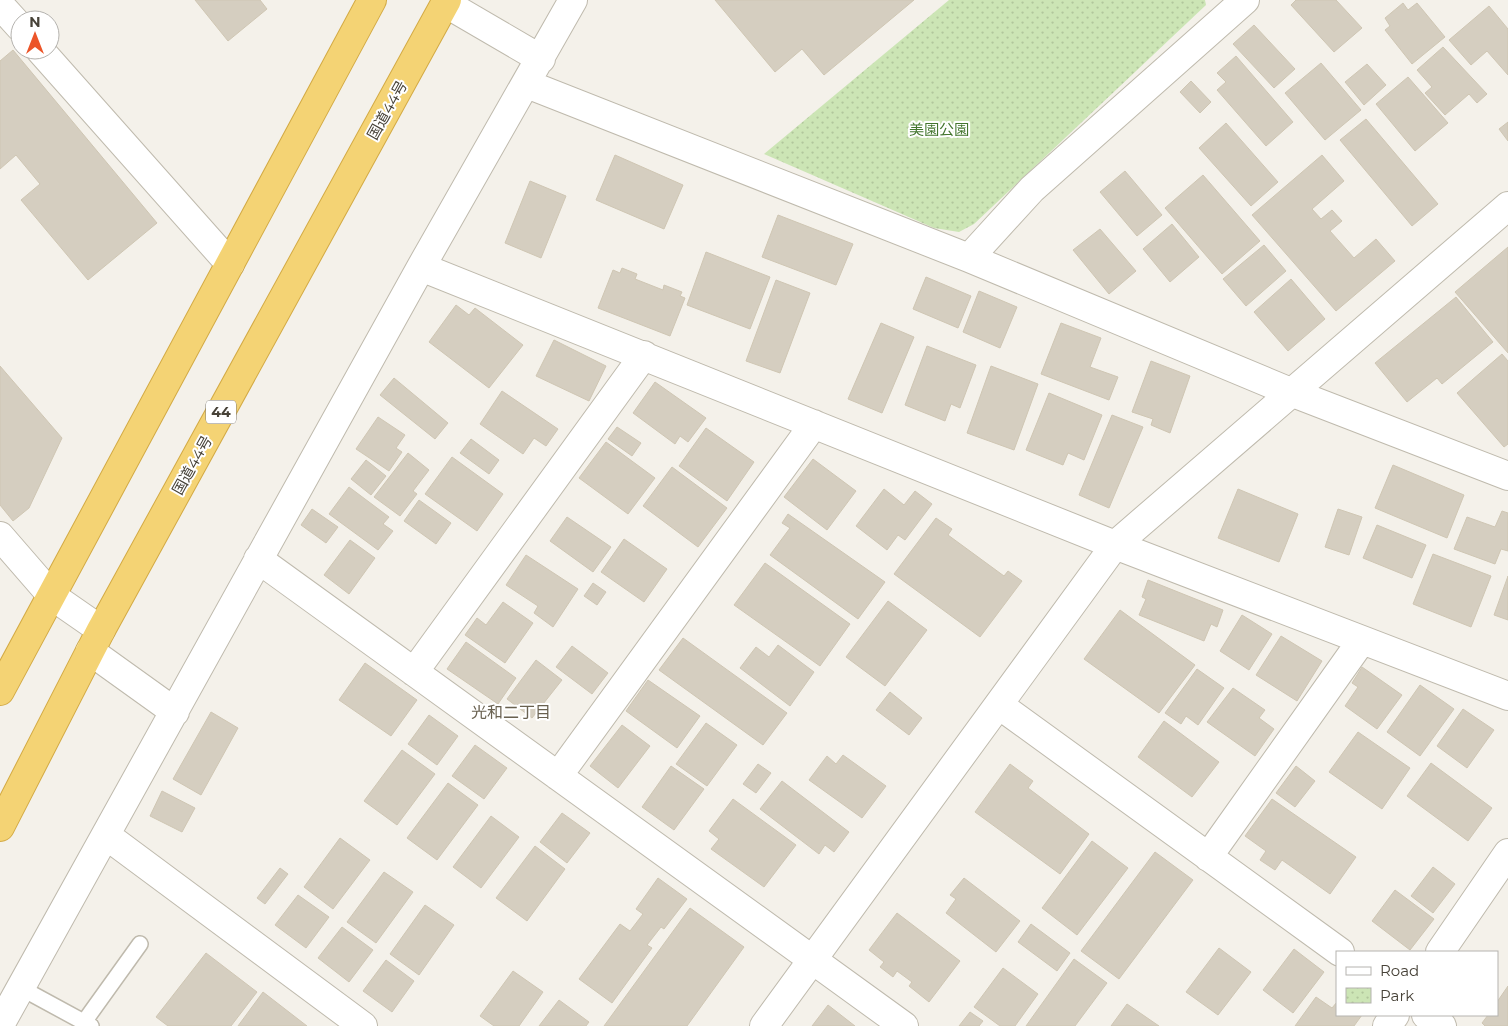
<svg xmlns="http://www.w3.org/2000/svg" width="1508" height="1026" viewBox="0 0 1508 1026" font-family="Montserrat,'Noto Sans JP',sans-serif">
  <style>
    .park { fill: url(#park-dots) }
    .building { fill: #d5cec0; stroke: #cfc6b3 }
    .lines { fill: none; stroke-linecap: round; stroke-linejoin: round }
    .lane-casing { stroke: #bfbaad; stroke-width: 18 }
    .street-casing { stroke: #bfbaad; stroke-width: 30 }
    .highway-casing { stroke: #d3aa44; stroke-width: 30 }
    .lane { stroke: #fff; stroke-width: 15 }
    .street { stroke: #fff; stroke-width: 28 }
    .highway { stroke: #f4d374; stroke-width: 28 }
    .labels { text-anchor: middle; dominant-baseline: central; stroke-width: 4; stroke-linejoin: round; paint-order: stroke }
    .shield { fill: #fff; stroke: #7e7b74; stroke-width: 1 }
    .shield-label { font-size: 14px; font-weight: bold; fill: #474238 }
    .street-label { font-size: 15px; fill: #474238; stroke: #fff }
    .park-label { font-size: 15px; fill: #44762f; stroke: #fff }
    .neighbourhood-label { font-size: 16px; fill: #696150; stroke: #fff }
  </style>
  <defs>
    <pattern id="park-dots" width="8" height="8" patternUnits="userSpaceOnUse" patternTransform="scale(1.25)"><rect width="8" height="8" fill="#cce5b5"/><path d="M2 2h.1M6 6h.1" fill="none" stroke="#b1c69c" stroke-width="1.8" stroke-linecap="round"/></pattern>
  </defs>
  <rect width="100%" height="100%" fill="#f4f1ea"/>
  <path class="park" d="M949,0H1205L1206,5L974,224L959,232L934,228L764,154Z"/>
  <path class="building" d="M195,0H260L267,9L228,41Z
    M715,0H914L824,75L802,49L775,72Z
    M1296,0H1336L1362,28L1334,52L1291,5Z
    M1403,3L1408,10L1417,3L1445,37L1412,64L1385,30L1390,26L1385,18Z
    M1489,6L1508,29V75L1487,51L1471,65L1449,40Z
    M1254,25L1295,69L1274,88L1233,44Z
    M1443,47L1487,94L1477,103L1469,94L1445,115L1425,93L1432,87L1417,70Z
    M13,50L157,223L88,280L21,200L40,184L16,155L0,169V61Z
    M1236,56L1293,122L1266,146L1217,90L1226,82L1217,73Z
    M1321,63L1361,110L1325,140L1285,93Z
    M1367,64L1386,85L1364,105L1345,82Z
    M1408,77L1448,123L1415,151L1376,104Z
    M1191,81L1211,102L1200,113L1180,92Z
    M1366,119L1438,204L1412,226L1340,140Z
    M1508,122V141L1499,129Z
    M1226,123L1278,182L1251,206L1199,148Z
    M615,155L683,185L664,229L596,200Z
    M1322,155L1344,181L1312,209L1321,219L1332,210L1342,221L1330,231L1354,258L1376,239L1395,261L1336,311L1252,215Z
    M1125,171L1162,215L1137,236L1100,192Z
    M1203,175L1260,241L1222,274L1165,208Z
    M530,181L566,196L541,258L505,243Z
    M778,215L853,244L836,285L762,257Z
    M1172,224L1199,257L1170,282L1143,249Z
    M1100,229L1136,271L1109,294L1073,250Z
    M1264,245L1286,271L1246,306L1223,279Z
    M1508,247V353L1455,292Z
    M706,252L770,277L750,329L687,305Z
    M622,268L637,274L635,279L663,290L664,285L682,292L680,296L685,298L670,336L598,308L613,270L620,273Z
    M926,277L971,296L958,328L913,309Z
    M1291,279L1325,319L1288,351L1254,312Z
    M776,280L810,293L780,373L746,361Z
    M979,291L1017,307L1000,348L963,332Z
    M1456,297L1493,342L1442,384L1437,378L1407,402L1375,363Z
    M456,305L469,315L475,308L523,345L489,388L429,342Z
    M881,323L914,337L882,413L848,399Z
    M1061,323L1101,338L1090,367L1118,377L1109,400L1041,374Z
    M554,340L606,366L589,401L536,376Z
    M927,346L976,365L960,408L951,404L945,421L905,405Z
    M1502,354L1508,361V444L1504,447L1457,393Z
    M1151,361L1190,376L1170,433L1151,425L1153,419L1132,412Z
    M0,366L62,438L29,508L13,521L0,505Z
    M991,366L1038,384L1014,450L967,433Z
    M394,378L448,423L435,439L380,395Z
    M655,382L706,418L688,442L680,436L675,444L633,413Z
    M502,391L558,429L546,446L534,438L523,454L480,424Z
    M1049,393L1102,415L1084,460L1068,453L1063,465L1026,450Z
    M1112,415L1143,427L1109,508L1079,495Z
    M378,417L405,435L396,448L402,452L389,471L356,449Z
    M617,427L641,443L632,456L608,439Z
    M706,428L754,462L727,501L679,466Z
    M471,439L499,460L489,474L460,453Z
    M606,442L655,478L628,514L579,478Z
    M408,453L429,470L413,491L417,494L400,516L374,497Z
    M452,457L503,494L477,531L425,494Z
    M813,459L856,491L827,530L784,497Z
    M366,460L386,476L371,495L351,479Z
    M1393,465L1464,495L1447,538L1375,508Z
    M672,467L727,508L698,547L643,506Z
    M349,487L389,517L383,524L393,531L378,550L329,514Z
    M884,489L904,505L915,491L932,504L905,540L898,535L887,550L856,526Z
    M1238,489L1298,514L1279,562L1218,538Z
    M419,500L451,523L436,544L404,521Z
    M312,509L338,527L326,543L301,525Z
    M1338,509L1362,517L1349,555L1325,547Z
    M1502,511L1508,513V551L1501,549L1495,564L1454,549L1467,517L1495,527Z
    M788,514L885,582L858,619L770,555L790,528L782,523Z
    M567,517L611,547L593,572L550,541Z
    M936,518L952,529L948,535L1004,576L1008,571L1022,581L980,637L894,574Z
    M1377,525L1426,545L1412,578L1363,558Z
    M624,539L667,569L644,602L601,572Z
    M350,540L375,558L349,594L324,575Z
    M1433,554L1491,576L1471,627L1413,604Z
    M526,555L578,589L553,627L534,613L538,606L506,585Z
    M765,563L850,624L820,666L734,605Z
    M1508,576V620L1494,615Z
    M1148,580L1223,610L1217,627L1211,624L1204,641L1139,615L1146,599L1142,597Z
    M593,583L606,592L597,605L584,596Z
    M888,601L927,630L885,686L846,657Z
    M503,602L533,623L505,663L465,635L477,618L486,625Z
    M1120,610L1195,665L1159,713L1084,659Z
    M1242,615L1272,634L1249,670L1220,651Z
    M1281,636L1322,661L1297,701L1256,675Z
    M683,638L787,713L763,745L659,670Z
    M466,642L516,678L498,704L447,669Z
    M778,645L814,672L790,706L740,668L756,647L769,657Z
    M572,646L608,673L592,694L556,667Z
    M536,660L562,680L532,718L507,699Z
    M365,663L417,700L391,736L339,700Z
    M1362,667L1402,695L1377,729L1345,706L1358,687L1352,683Z
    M1197,669L1224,688L1198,725L1186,716L1181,724L1165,713Z
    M648,680L700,716L677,748L626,711Z
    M1420,685L1454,709L1420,756L1387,732Z
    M1233,688L1265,710L1259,718L1274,729L1255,756L1207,722Z
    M890,692L922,718L909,735L876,710Z
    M1463,709L1494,730L1467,768L1437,746Z
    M211,712L238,728L201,795L173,779Z
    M429,715L458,736L437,765L408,744Z
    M1164,721L1219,762L1192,797L1138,757Z
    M706,723L737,745L707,786L676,764Z
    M622,725L650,746L618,788L590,766Z
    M1358,732L1410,768L1382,809L1329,772Z
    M475,745L507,768L484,799L452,776Z
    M402,750L435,774L397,825L364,801Z
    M843,755L886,786L862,818L809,780L827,756L836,764Z
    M1431,763L1492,808L1468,841L1407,796Z
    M758,764L771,773L756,793L743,784Z
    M1010,764L1033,781L1028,788L1089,834L1060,874L975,812Z
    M671,766L704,789L674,830L642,807Z
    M1296,766L1315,781L1295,807L1276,793Z
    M782,781L849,832L834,852L825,845L819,854L760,809Z
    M448,783L478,805L437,860L407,838Z
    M162,791L195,808L182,832L150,816Z
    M733,799L796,845L764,887L711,849L719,839L709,831Z
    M1272,799L1356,857L1330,894L1282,860L1275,870L1260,860L1266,851L1245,836Z
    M562,813L590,833L567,863L540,842Z
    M491,816L519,837L481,888L453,867Z
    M340,838L370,860L333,909L304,887Z
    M1092,841L1128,868L1077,935L1042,908Z
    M535,846L565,869L527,921L496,898Z
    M1155,852L1193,880L1119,979L1081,951Z
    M1433,867L1455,884L1433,913L1411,896Z
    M280,868L288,874L265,904L257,898Z
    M384,872L413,892L376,943L347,922Z
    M658,878L687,899L664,929L661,927L647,945L652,948L612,1003L579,979L620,924L630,931L643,914L636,909Z
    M964,878L1020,921L996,952L946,913L956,899L950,895Z
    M1395,890L1434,919L1410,950L1372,921Z
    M298,895L329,917L306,948L275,925Z
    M425,905L454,925L419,975L390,954Z
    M690,908L744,947L687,1026H604Z
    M897,913L960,961L929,1002L909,986L912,982L897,971L893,977L880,967L884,962L869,950Z
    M1031,924L1070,953L1057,971L1018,942Z
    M342,927L373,950L349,982L318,958Z
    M1219,948L1251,972L1218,1015L1186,992Z
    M1294,949L1324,972L1293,1013L1263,990Z
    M206,953L257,992L231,1026H168L156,1017Z
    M1074,959L1107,983L1075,1026H1026Z
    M386,960L414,981L392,1012L363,991Z
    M1003,968L1038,994L1015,1026H1000L974,1007Z
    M513,971L543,992L519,1026H494L480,1016Z
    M1508,986V1026H1485L1482,1023L1488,1015H1497V1002Z
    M263,992L307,1026H238Z
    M1316,997L1332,1008L1337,1002V1015H1362L1354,1026H1295Z
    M559,1000L589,1022L586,1026H539Z
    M1127,1004L1159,1026H1111Z
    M828,1005L855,1026H812Z
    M970,1012L983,1021L979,1026H959Z"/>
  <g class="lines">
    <defs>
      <path id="lane" d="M21,988L91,1026
        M84,1022L140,944"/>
      <path id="street" d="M445,3L541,59
        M0,5L20,27
        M40,50L230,264
        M527,84L969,258L1293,393L1508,476
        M969,258L1032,189L1245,0
        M421,267L1115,545L1508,696
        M0,536L52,596L101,630
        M258,559L904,1026
        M90,651L175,712
        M414,672L644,355
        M999,705L1340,952
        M558,776L814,424
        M107,836L363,1026
        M1208,857L1362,640
        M1440,952L1508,853
        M1426,1015L1442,1026
        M0,1025L421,267L573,0
        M764,1026L1115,545L1508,206
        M1387,1026L1395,1015"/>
      <path id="highway" d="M0,691L372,0
        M0,827L101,630L447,0"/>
    </defs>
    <use href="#lane" class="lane-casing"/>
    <use href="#street" class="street-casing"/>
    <use href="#highway" class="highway-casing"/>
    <use href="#lane" class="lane"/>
    <use href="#street" class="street"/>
    <use href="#highway" class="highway"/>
  </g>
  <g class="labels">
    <rect class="shield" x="206" y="400.5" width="30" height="23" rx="4"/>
    <g class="shield-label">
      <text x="221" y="412">44</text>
    </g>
    <g class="street-label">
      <text transform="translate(387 110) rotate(-61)">国道44号</text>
      <text transform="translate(192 465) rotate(-61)">国道44号</text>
    </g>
    <g class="park-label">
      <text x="939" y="129">美園公園</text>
    </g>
    <g class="neighbourhood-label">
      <text x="511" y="712">光和二丁目</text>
    </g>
  </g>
  <rect x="1336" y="951" width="162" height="65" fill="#ffffff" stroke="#b5b3af"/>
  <rect x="1346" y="967" width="25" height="8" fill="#ffffff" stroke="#b5b3af"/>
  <text x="1380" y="976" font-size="15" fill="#474238">Road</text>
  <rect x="1346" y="988" width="25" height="15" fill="url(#park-dots)" stroke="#b5b3af"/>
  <text x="1380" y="1001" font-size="15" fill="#474238">Park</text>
  <g transform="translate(35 35)"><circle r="24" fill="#ffffff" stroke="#b5b3af"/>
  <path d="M0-4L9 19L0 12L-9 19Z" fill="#ec5529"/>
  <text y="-8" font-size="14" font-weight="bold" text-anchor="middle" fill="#474238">N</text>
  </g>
</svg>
